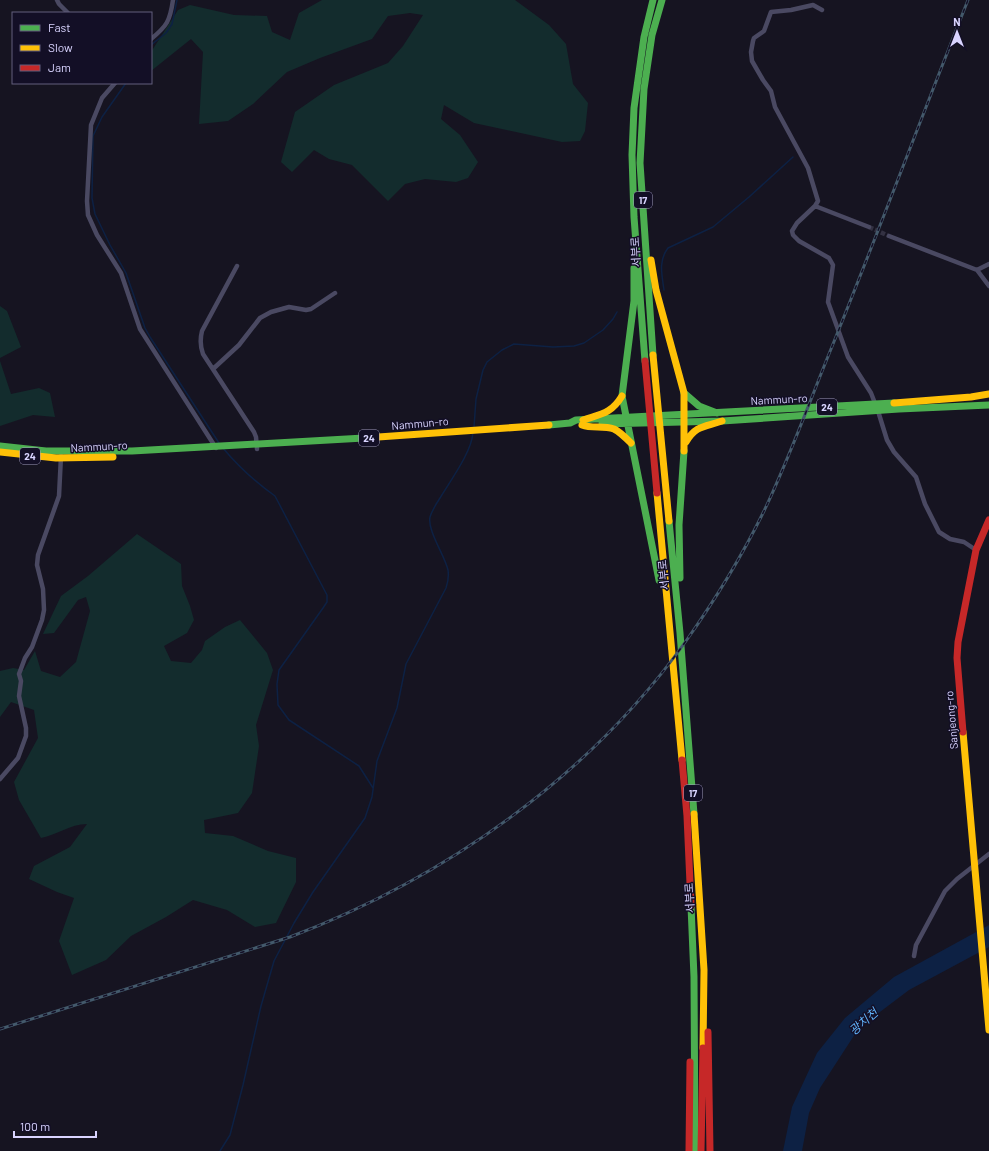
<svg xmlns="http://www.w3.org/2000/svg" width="989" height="1151" viewBox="0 0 989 1151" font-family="Barlow,'Noto Sans KR',sans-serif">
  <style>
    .green { fill: #132c2d }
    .water { fill: #0d2144 }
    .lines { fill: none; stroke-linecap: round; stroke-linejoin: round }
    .stream { stroke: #0d2144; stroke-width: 1.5 }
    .street-tunnel { stroke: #333142; stroke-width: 4.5; stroke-dasharray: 4.5 2; stroke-linecap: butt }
    .street { stroke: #4a4962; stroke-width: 4.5 }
    .fast { stroke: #4caf50; stroke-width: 7 }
    .slow { stroke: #ffc107; stroke-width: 7 }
    .jam { stroke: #c62828; stroke-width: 7 }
    .rail-casing { stroke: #43596b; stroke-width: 3 }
    .rail { stroke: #130f26; stroke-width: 1.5; stroke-dasharray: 4.5; stroke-linecap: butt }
    .labels { text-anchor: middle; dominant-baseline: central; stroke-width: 3; stroke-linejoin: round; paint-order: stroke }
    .shield { fill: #130f26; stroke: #9e99be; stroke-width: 1 }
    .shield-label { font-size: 10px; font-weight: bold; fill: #d9d4ff }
    .street-label { font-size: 11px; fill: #d9d4ff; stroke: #130f26 }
    .water-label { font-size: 12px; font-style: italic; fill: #62b6ff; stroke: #130f26 }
  </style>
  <rect width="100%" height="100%" fill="#161421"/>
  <path class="green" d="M322,0H515L549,25L566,44L573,84L588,103L585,131L580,141L562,142L474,123L444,105L441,119L460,135L478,162L468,178L456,182L425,179L405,184L388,201L352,165L329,159L314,150L292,172L281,162L295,112L334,85L388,63L403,46L423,15L410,13L388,16L372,39L320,58L287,72L253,104L228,121L199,124L203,52L191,39L151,71V52L178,10L190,5L234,15L267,16L272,32L290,40L299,13Z
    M0,306L7,311L21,347L0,358Z
    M0,361L11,394L39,388L50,393L55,417L33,415L0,426Z
    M137,534L181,564L182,586L190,606L194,620L187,633L164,646L171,661L191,663L202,650L205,641L225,627L240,620L267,653L273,670L256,725L259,746L252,793L238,813L204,820L205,833L233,836L268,851L296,858V882L276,923L255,927L227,910L193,900L166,917L131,936L106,960L72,975L59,941L74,898L57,892L29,879L34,866L70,847L87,824C70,824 57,835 41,838L19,800L14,782L38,738L34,710L11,702L0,717V671L13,668L24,670L35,651L41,671L60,677L76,662L90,611L86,597L78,600L54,633L43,634L61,596L88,576Z"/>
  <path class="water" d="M989,925V947L909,990L868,1021L855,1034L820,1088L809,1113L802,1151H783L792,1107L817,1053L845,1018L894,977Z"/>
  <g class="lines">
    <path class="stream" d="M151,45L166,33L172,24L177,0
      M126,83L102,117L93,136L92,198L95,214L110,245L126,273L145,328L150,337L219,443
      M664,290C662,275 658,261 668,248L713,227L749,197L793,157
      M474,427L476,399L483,370L487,362L502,350L514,344L553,347L574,346L584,343L603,330L613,319L617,312
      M222,447C238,466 255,482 275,496L327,595V602L323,608L279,670L277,684L278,705L289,720L359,766L373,788
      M220,1151L230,1135L243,1085L261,1006L274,961L294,923L313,892L365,818L372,797L377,761L397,708L406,664L446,588C448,582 449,576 448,570C445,556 427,530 430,517C432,511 436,504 440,498C450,481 472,452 473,432"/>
    <path class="street-tunnel" d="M869,227L889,236"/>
    <path class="street" d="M57,0L59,4L68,13
      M822,10L813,5L791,10L771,12L764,31L754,38L753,41L751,52L752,61L763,80L771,91L775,107L808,168L818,201L815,206L797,223L792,231L793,235L799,241L829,258L833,265L828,302L848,357L871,393L878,411L887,440L894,452L916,477L925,504L939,532L950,539L964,542L976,550
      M151,39C167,26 170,21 173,0
      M115,83L102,98L91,125L87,201L88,215L97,235L121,273L140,329L216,448
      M815,206L869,227
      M889,236L977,270
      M989,264L977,270L989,286
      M237,266L202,331C200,339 200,346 203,354L254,432L256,437L257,449
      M213,369L239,345L260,318L271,312L289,307L306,310L311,309L335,293
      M0,779L18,758L26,736V728L19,696L21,681L19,674L25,658L32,647L42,620L44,610L43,589L37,565L38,555L59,496L61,456
      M914,956L916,945L945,891L957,879L989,854"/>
    <path class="fast" d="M634,268V301L622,396L659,580
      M653,355L640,163L644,89L652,35L662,0
      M645,361L634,217L632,155L634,108L644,37L653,0
      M684,393L699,406L717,413
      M602,424L722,421L899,409L989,405
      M549,425L570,423L576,420L894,403
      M0,446L46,451H132L364,438
      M669,521L680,633L694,814
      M680,578L679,525L684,451
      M691,906L694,977L695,1151"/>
    <path class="slow" d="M651,260L656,290L684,393V451
      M653,355L669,521
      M894,403L971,397L989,394
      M583,420C601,414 611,414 622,396
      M582,425C592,429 603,425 614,429C620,432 626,438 631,443
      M364,438L549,425
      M686,442C696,425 705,427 722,421
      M0,452L56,458L113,457
      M657,493L682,760
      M963,732L989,1030
      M694,814L704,970L703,1048"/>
    <path class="jam" d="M645,361L657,493
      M963,732L957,658L958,642L976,550L989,520
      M682,760L687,816L691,906
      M708,1032L710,1151
      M689,1151L690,1062
      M701,1151L703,1048"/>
    <defs>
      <path id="rail" d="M0,1029L290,937C445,878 589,777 686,641C715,600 742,556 764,511C789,459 809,403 831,349C878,233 922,116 968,0"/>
    </defs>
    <use href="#rail" class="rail-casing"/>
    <use href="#rail" class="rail"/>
  </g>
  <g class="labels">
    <g class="shield">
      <rect x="634" y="192" width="18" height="16" rx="3"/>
      <rect x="817" y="399" width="20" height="16" rx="3"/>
      <rect x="359" y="430" width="20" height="16" rx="3"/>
      <rect x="20" y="448" width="20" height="16" rx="3"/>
      <rect x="684" y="785" width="18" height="16" rx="3"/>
    </g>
    <g class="shield-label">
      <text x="643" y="200">17</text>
      <text x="827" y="407">24</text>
      <text x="369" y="438">24</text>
      <text x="30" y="456">24</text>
      <text x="693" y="793">17</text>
    </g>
    <g class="street-label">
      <text transform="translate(635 252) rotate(-93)">서부로</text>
      <text transform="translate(779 399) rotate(-3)">Nammun-ro</text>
      <text transform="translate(420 423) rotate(-5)">Nammun-ro</text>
      <text transform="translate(99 446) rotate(-3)">Nammun-ro</text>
      <text transform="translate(663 575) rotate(-96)">서부로</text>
      <text transform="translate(951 720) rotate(-95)">Sanjeong-ro</text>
      <text transform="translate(689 898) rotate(-93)">서부로</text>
    </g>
    <g class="water-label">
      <text transform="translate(863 1021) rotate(-41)">광치천</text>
    </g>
  </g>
  <rect x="12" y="12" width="140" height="72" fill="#130f26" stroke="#625e7d"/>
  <rect x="20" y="25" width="20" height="6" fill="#4caf50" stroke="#625e7d"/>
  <text x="48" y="32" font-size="12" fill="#d9d4ff">Fast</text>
  <rect x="20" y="45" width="20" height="6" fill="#ffc107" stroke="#625e7d"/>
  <text x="48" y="52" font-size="12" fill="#d9d4ff">Slow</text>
  <rect x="20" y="65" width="20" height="6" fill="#c62828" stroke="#625e7d"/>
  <text x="48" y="72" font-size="12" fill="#d9d4ff">Jam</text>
  <g transform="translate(957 32)" stroke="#130f26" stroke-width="3" paint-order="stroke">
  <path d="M0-3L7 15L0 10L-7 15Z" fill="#d9d4ff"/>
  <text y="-6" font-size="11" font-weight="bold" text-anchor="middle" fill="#d9d4ff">N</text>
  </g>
  <path d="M14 1131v6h82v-6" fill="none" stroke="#d9d4ff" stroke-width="2"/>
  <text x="20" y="1131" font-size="12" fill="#d9d4ff" stroke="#130f26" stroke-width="3" paint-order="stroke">100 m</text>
</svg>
